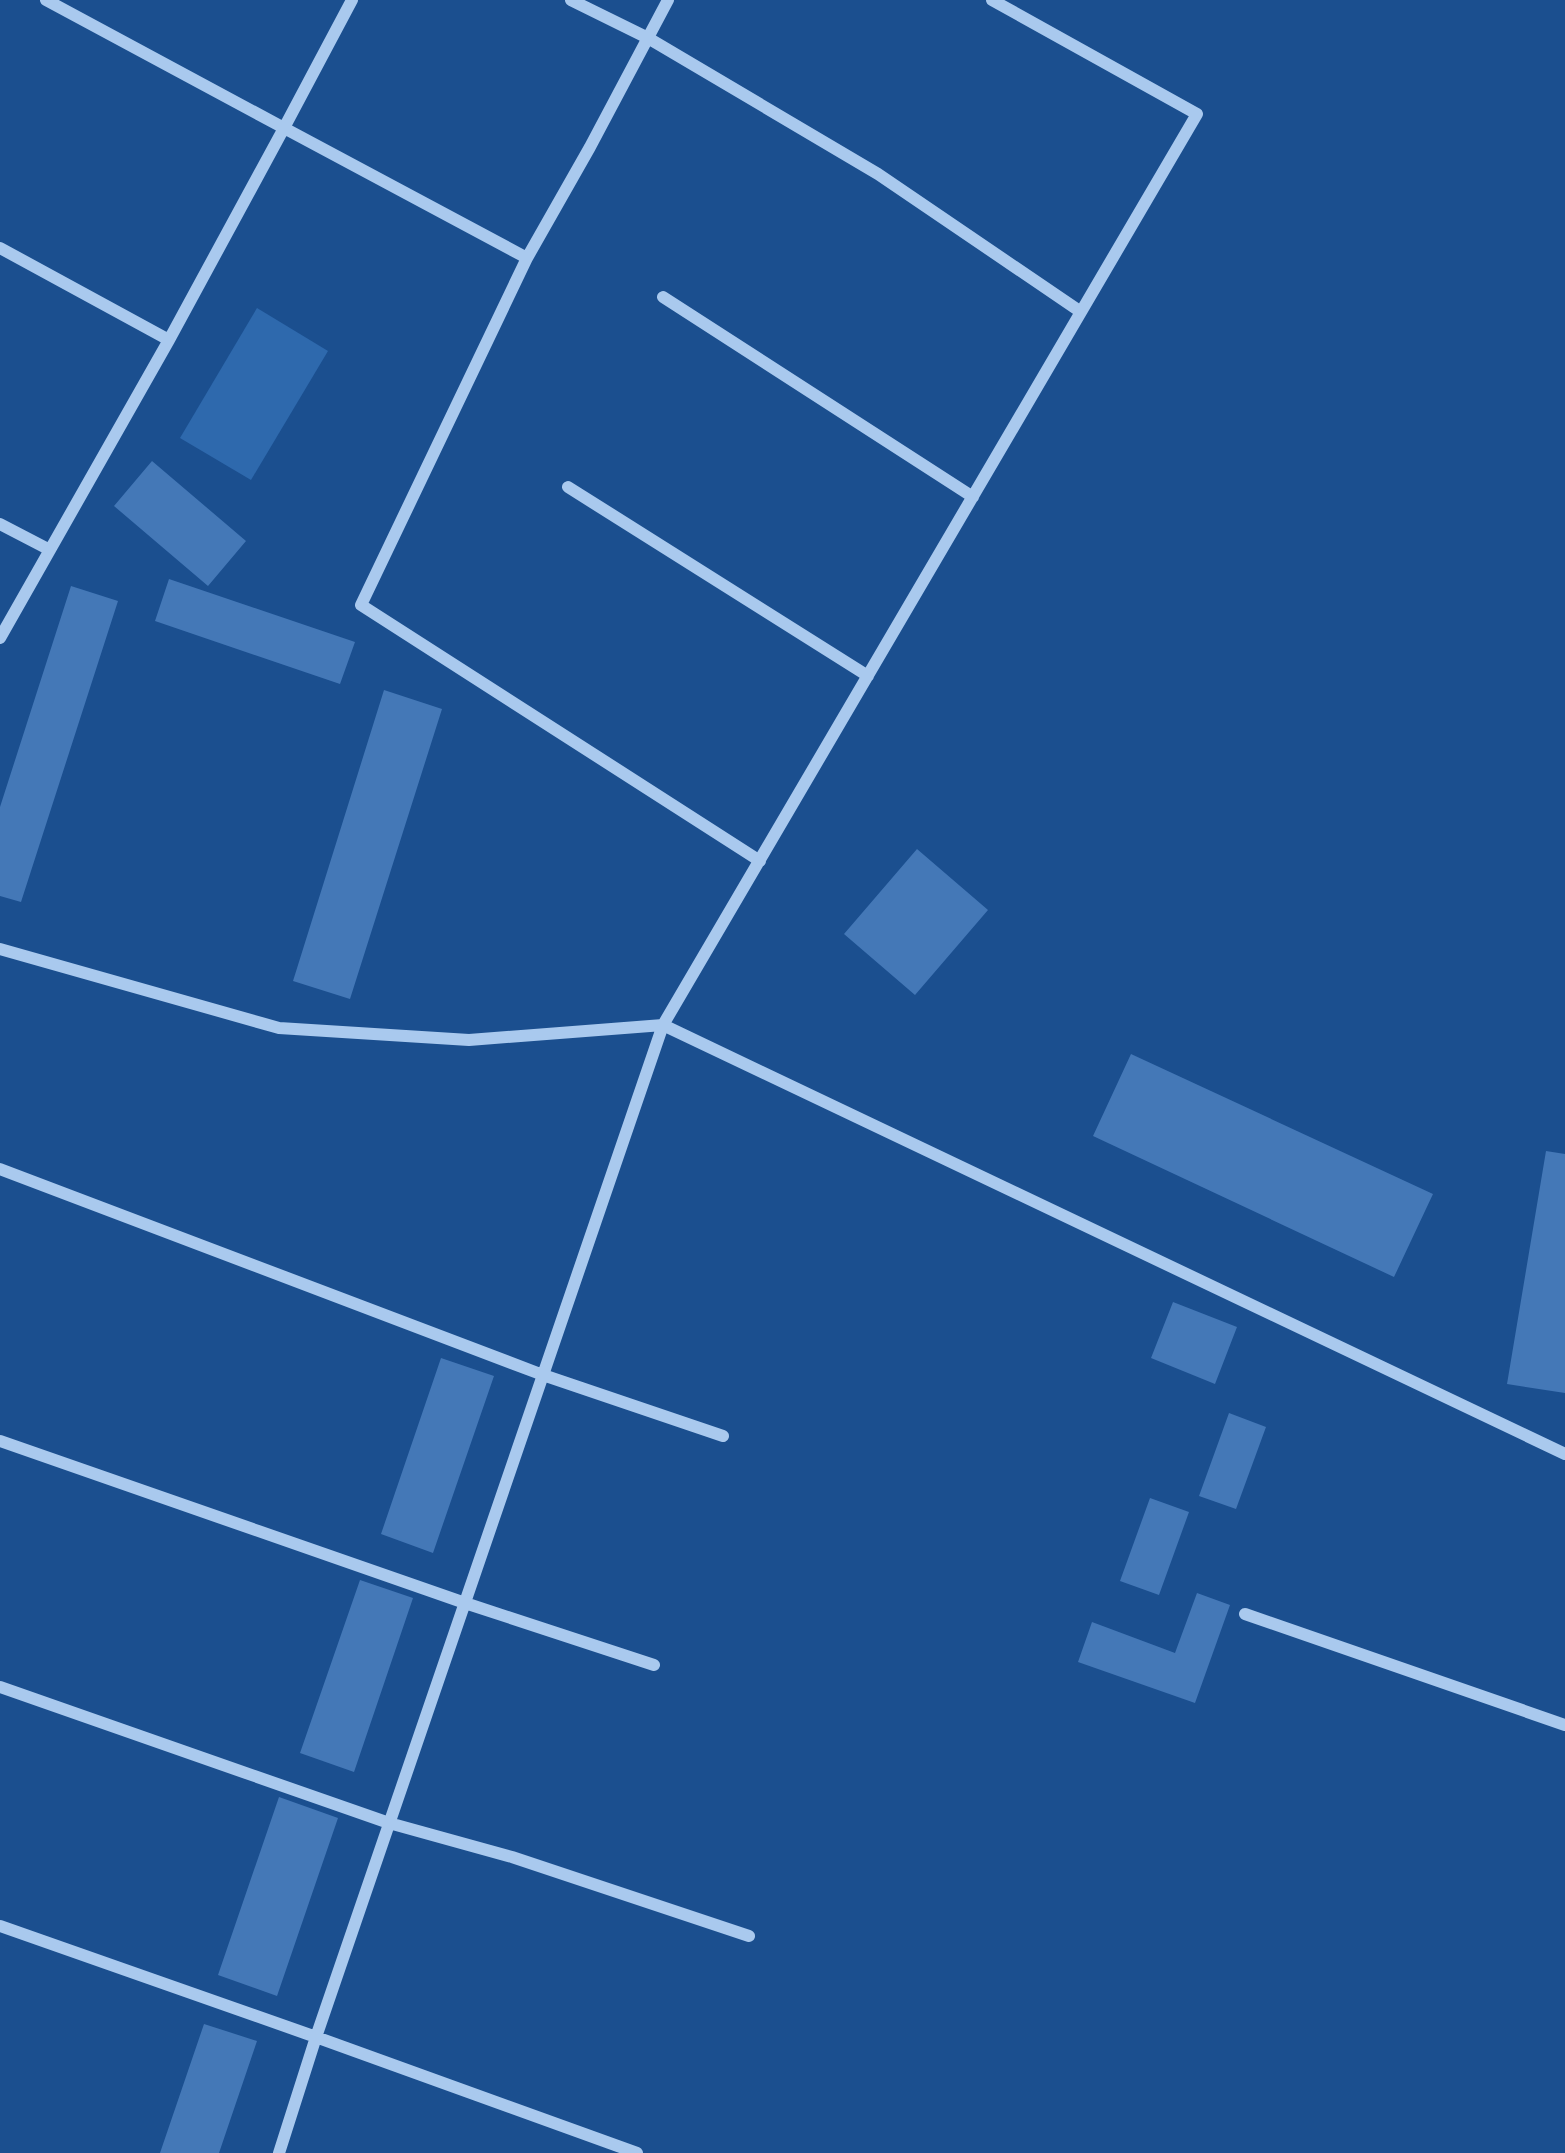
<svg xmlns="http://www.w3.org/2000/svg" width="1565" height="2153" viewBox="0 0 1565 2153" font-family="'Titillium Web',sans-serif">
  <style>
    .green { fill: #2e69ad }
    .building { fill: #4478b7 }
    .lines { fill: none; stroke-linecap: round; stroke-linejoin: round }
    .minor { stroke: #a9c9ee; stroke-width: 12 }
  </style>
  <rect width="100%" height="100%" fill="#1b4f8f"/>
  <path class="green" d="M257,308L328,351L251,480L180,438Z"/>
  <path class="building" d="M152,461L246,541L208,586L114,506Z
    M169,579L355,642L340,684L155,621Z
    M71,586L118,601L21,902L0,896V807Z
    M384,690L442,709L350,999L293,981Z
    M917,849L988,910L915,995L844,934Z
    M1131,1054L1433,1194L1394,1277L1093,1136Z
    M1546,1151L1565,1154V1393L1507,1384Z
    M1173,1302L1237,1327L1215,1384L1151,1358Z
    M441,1358L494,1376L433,1553L381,1534Z
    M1229,1413L1266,1427L1236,1509L1199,1496Z
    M1150,1498L1189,1512L1159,1595L1120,1581Z
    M360,1580L413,1598L354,1772L300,1753Z
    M1197,1593L1230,1605L1195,1703L1078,1662L1092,1622L1175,1653Z
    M279,1797L338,1818L277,1996L218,1975Z
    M204,2024L257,2041L219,2153H160Z"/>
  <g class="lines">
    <path class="minor" d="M46,0L284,128L352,0
      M571,0L648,38L878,174L1081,312
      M668,0L590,147L527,258L361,605L760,861
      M0,248L169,340
      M663,297L973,497
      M568,487L868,676
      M0,524L50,550
      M0,638L169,340L284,128L527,258
      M0,949L279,1028L469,1040L663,1025L1565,1454
      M0,1169L543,1375L723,1436
      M0,1441L465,1603L654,1665
      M1245,1614L1565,1725
      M0,1687L389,1823L512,1857L749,1936
      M0,1926L316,2037L637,2153
      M279,2153L316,2037L663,1025L1197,114L992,0"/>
  </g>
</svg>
